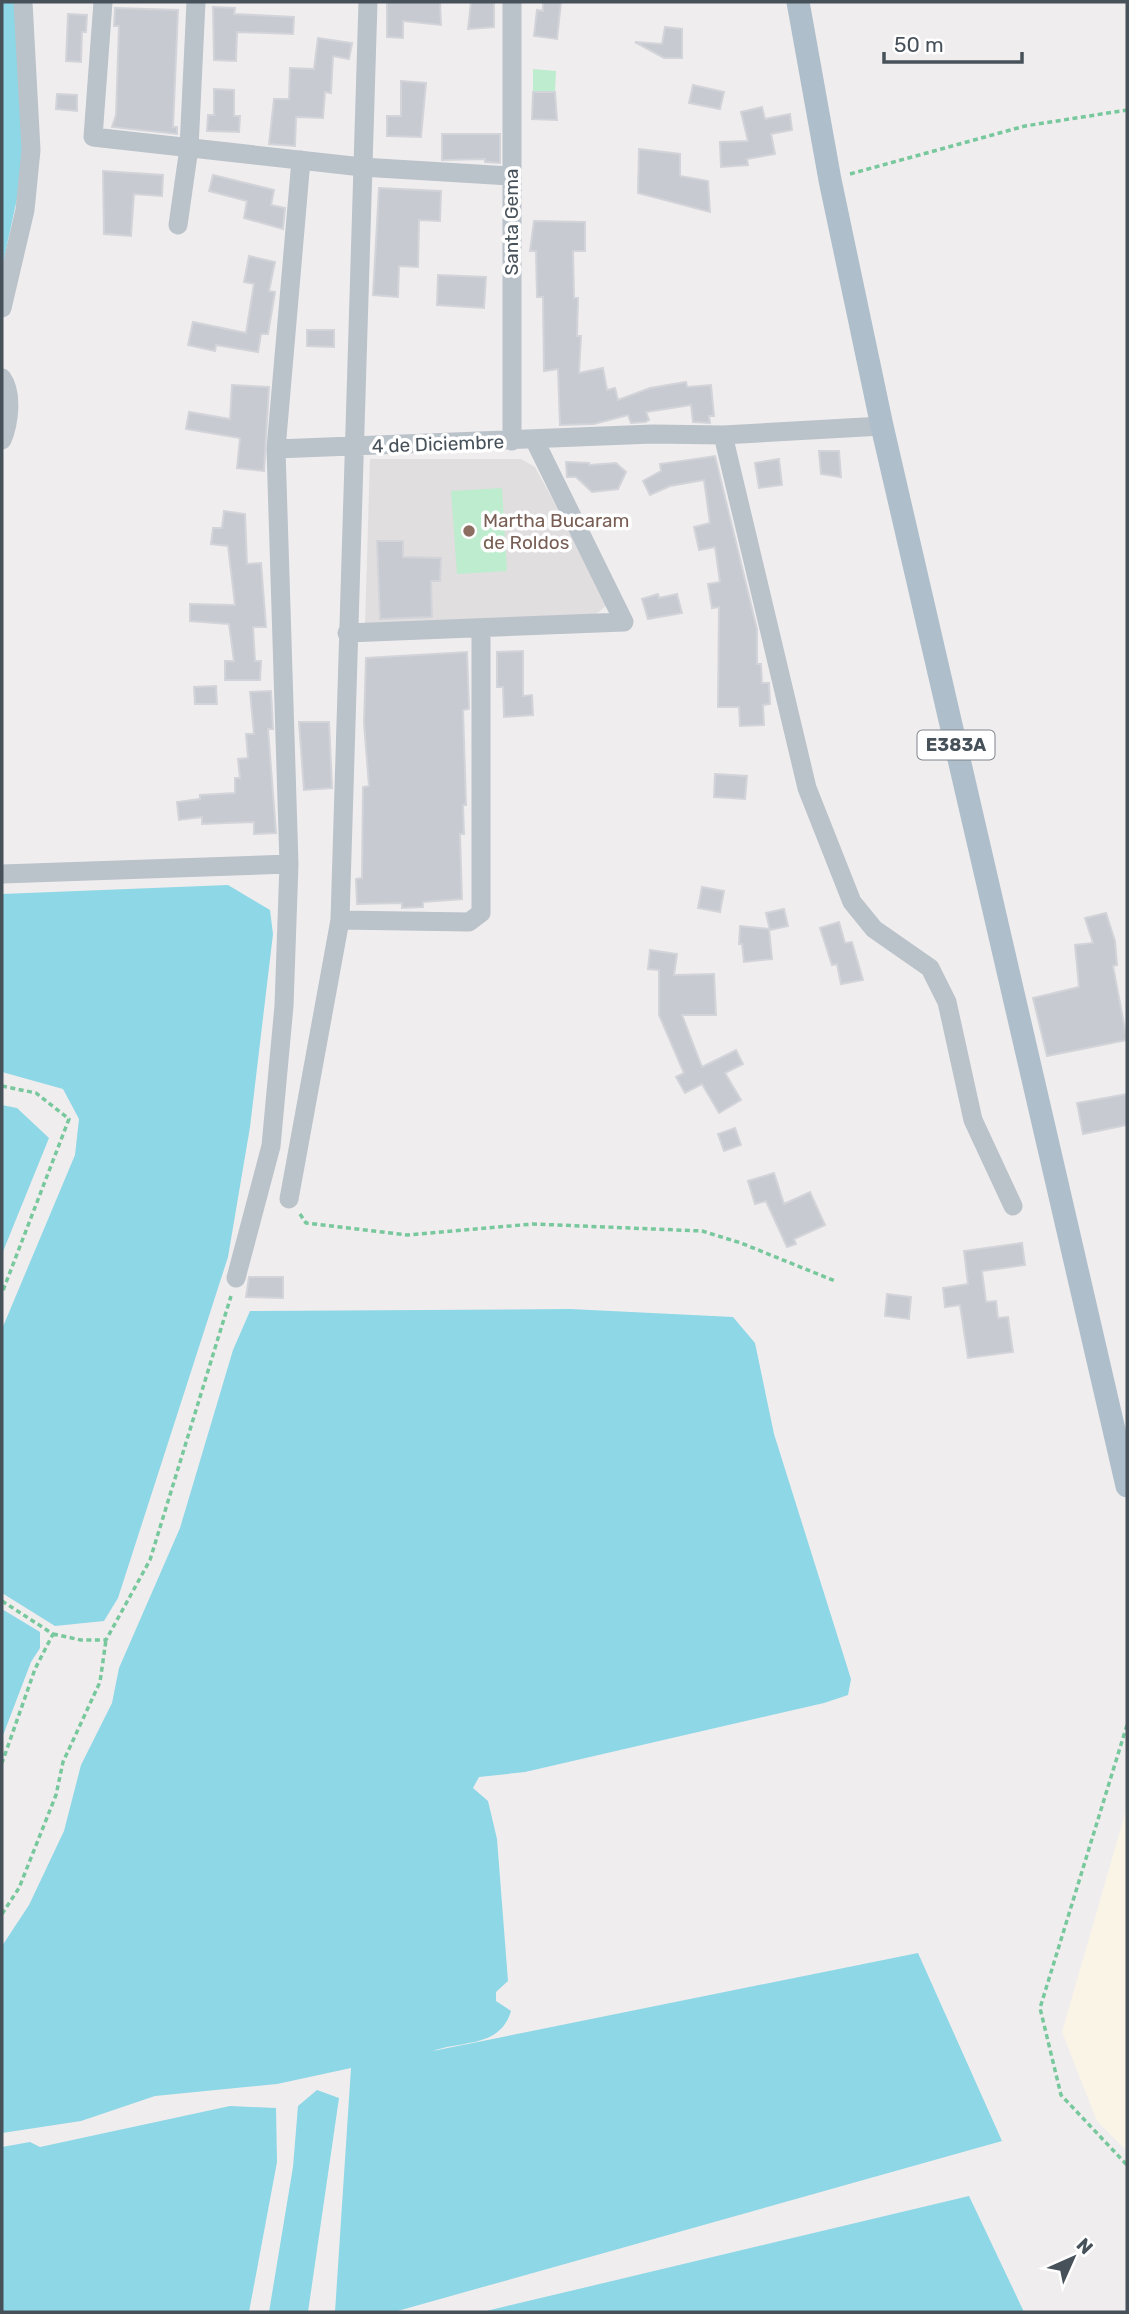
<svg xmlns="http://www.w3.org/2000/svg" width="1129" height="2314" viewBox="0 0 1129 2314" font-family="Rubik,sans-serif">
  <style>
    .commercial { fill: #faf4e7 }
    .education { fill: #e1dedf }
    .green { fill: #beecce }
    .water { fill: #8dd7e6 }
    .building { fill: #c7cad0; stroke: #d2d4d9; stroke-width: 2 }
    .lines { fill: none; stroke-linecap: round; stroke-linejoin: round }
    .path { stroke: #78c89d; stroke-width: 3.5; stroke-dasharray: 5 3.5; stroke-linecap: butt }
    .minor { stroke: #bac2ca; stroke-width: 19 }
    .major { stroke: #aebecb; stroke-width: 23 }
    .education-dot { fill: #8d6e63; stroke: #fff; stroke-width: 2.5 }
    .labels { text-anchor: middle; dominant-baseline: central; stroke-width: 7; stroke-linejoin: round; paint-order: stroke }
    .shield { fill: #fff; stroke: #7e858c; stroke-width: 2 }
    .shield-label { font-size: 18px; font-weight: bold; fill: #47515a }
    .street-label { font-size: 19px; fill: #47515a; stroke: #fff }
    .education-label { font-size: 19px; fill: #785e54; stroke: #fff; text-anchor: start }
  </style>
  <rect width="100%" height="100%" fill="#f0edee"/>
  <path class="commercial" d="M1127,1807V2151L1097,2121L1062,2032Z"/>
  <path class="education" d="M370,459H521L535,467L605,596L606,606L595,615L365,624Z"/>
  <path class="green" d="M533,69L556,71L555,92H533Z
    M502,488L507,571L457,574L451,491Z"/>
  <path class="water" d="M2,2H18L23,171L2,268Z
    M228,885L270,910L273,934L250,1127L228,1257L118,1598L104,1621L55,1626L2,1593V1329L75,1155L79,1119L63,1089L2,1072V894Z
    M2,1105L17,1108L49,1138L2,1254Z
    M570,1309L733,1317L755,1343L774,1434L851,1679L848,1695L824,1703L525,1772L479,1777L473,1788L488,1801L497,1839L508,1981L496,1992V2001L511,2011C500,2048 463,2040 433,2051L918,1953L1002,2141L394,2312H335L351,2068L277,2084L155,2096L81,2121L2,2133V1946L29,1905L64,1831L81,1765L112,1703L119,1668L180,1528L233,1350L250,1311Z
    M2,1609L40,1632V1648L31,1662L2,1738Z
    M317,2090L339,2098L308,2312H269L293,2167L298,2106Z
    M230,2106L276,2108L277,2162L249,2312H2V2147L30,2142L40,2147Z
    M969,2196L1024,2312H482Z"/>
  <path class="building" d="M387,2H440L441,25L403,21V38L387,37Z
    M471,2H494V27L468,29Z
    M543,2H561L557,39L534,36L537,10L543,11Z
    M213,7L235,8L234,14L294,17L293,34L237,32L236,61L214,60Z
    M115,8L178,10L173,127H177V134L112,127L116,115L119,26H114Z
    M68,14L87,15L86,32H82L81,62L66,61Z
    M665,27L682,29V58H664L635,42L662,44Z
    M318,38L352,43L349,59L333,56L331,93L325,92L323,118L296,117L295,146L269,144L274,99H289L290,68L314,69Z
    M401,81L426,83L421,137L387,136V116H401Z
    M693,85L724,92L720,109L689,103Z
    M214,89L234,90V116H240L239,132L207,131L208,115H214Z
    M533,92H555L557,120L532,119Z
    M57,94L77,95V111L56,109Z
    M762,107L765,119L790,114L792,130L771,134L775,154L747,159L748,165L721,167L720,142L748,141L741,112Z
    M442,134H500V163L485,162V159L442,160Z
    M639,149L680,154V176L708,181L710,212L638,193Z
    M103,171L163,175L162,196L134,194L131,236L104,234Z
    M213,175L274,190L271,205L285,208L283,229L244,218L247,201L209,191Z
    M379,188L441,191L440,221L419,220L418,267L399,266L398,297L373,295Z
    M534,221L585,222V251H573L574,298H578L577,336H581L579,373L603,368L607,390L615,388L618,400L650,388L686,382L687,387L711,385L714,416H709L710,423L693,422L691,405L646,412L649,420L645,422L631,423L628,415L594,424L560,425L558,369L544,371L543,297H537L536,251H530Z
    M249,256L275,262L269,291L275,292L268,334H261L258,352L216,345L215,351L188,345L193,322L246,333L254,284L244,282Z
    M438,275L486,277L484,308L437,305Z
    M307,330H334V347L307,346Z
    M232,385L269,387L264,471L237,468L240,438L186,429L189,412L230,419Z
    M819,451H839L841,477L821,474Z
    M715,456L757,629V664H761L762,683H769L770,704L763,705L764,725L740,726L739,707H718L719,607L712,608L708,584L720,582L715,547L699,550L694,527L710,523L704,480L670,486L650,495L643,481L661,471L660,464Z
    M779,459L782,485L759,488L755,463Z
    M566,462L589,463V465L616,463L626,472L618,489L592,492L576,477H567Z
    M224,511L245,514L247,564L261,563L266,627H253L255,661H261L260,680H225V661H234L229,624L190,621V604L235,605L228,546L211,544L213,528H222Z
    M377,541H403V557L441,558L440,581H431L432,617L380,619Z
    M658,594L659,598L677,594L682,613L648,619L642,599Z
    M523,651V696L532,695L533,715L504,717L503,687H497V652Z
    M467,652L469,709L463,710L466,805H463L464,834H460L462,899L423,902V907L402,908V903L357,904L356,879L362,878L363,787L369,786L364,723L366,658Z
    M216,686L217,704H195L194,687Z
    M271,691L273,729H268L276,833L254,834V822L202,824V817L179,820L177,802L200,799V795L235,793V778H240L238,759L248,758L246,734H254L250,692Z
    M299,722H329L332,788L304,790Z
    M715,774L747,776L745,799L714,797Z
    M702,887L724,891L720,912L698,908Z
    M784,909L788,926L770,930L766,913Z
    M1106,913L1115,941L1117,965L1113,966L1127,1040L1047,1056L1033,998L1079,987L1075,945L1093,943L1085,918Z
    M839,922L845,943L852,942L863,980L841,984L837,964L832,965L820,928Z
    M740,926L769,929L772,959L744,962L742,944H739Z
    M650,950L677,954L674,975L714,974L716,1015H682L702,1067L736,1050L743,1064L725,1073L741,1100L719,1113L702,1084L685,1093L676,1077L684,1073L659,1015V970L648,969Z
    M1127,1094V1125L1083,1134L1077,1103Z
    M735,1128L741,1145L724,1151L718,1134Z
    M774,1173L784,1204L810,1192L825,1225L794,1239L796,1244L787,1247L766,1201L755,1204L748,1181Z
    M1022,1243L1025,1265L982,1271L986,1302L996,1301L998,1318L1008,1317L1013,1352L968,1358L960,1305L945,1307L943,1288L968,1284L964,1251Z
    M249,1277H283V1298L246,1297Z
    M887,1294L911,1297L909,1319L885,1316Z"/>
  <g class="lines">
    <path class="path" d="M850,174L1025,126L1127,110
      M2,1086L36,1093L69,1119L2,1293
      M300,1214L306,1223L407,1235L533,1224L702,1231L741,1243L835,1281
      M2,1601L53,1634L35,1669L2,1763
      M53,1634L81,1640H106L150,1560L231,1296
      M1127,1725L1040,2008L1061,2095L1127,2165
      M2,1914L19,1888L56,1795L63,1762L100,1682L106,1640"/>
    <path class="minor" d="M103,2L93,137L362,167L510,176
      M512,2V441
      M178,225L189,148L196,2
      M2,308L25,210L31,150L23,2
      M2,378C13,393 9,424 2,440
      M723,435L807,788L852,902L874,929L930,968L947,1002L973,1120L1013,1206
      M276,449L653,434L723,435L882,426
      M347,633L624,622L534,439
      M289,864L276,449L301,160
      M2,874L289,864L284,1006L271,1146L236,1278
      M340,920L469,922L481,913V630
      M289,1199L340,920L368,2"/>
    <path class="major" d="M798,2L830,180L882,426L1127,1486"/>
  </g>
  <circle class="education-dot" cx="469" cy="531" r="7"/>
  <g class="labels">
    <rect class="shield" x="917.5" y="730.5" width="77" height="29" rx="5"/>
    <g class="shield-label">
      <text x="956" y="745">E383A</text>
    </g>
    <g class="street-label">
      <text transform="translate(511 222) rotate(-90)">Santa Gema</text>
      <text transform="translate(438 444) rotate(-2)">4 de Diciembre</text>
    </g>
    <g class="education-label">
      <text x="483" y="520">Martha Bucaram<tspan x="483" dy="22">de Roldos</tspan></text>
    </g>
  </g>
  <rect width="1129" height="2314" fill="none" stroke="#47515a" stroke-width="7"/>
  <g transform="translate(1073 2258) rotate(45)" stroke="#ffffff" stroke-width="5" paint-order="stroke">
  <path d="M0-5L12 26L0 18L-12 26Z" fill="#47515a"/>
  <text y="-10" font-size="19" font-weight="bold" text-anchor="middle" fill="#47515a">N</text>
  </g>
  <path d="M884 52v10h138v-10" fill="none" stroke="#47515a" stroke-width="3.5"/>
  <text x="894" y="52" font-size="21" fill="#47515a" stroke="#ffffff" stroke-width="5" paint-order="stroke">50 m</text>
</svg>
